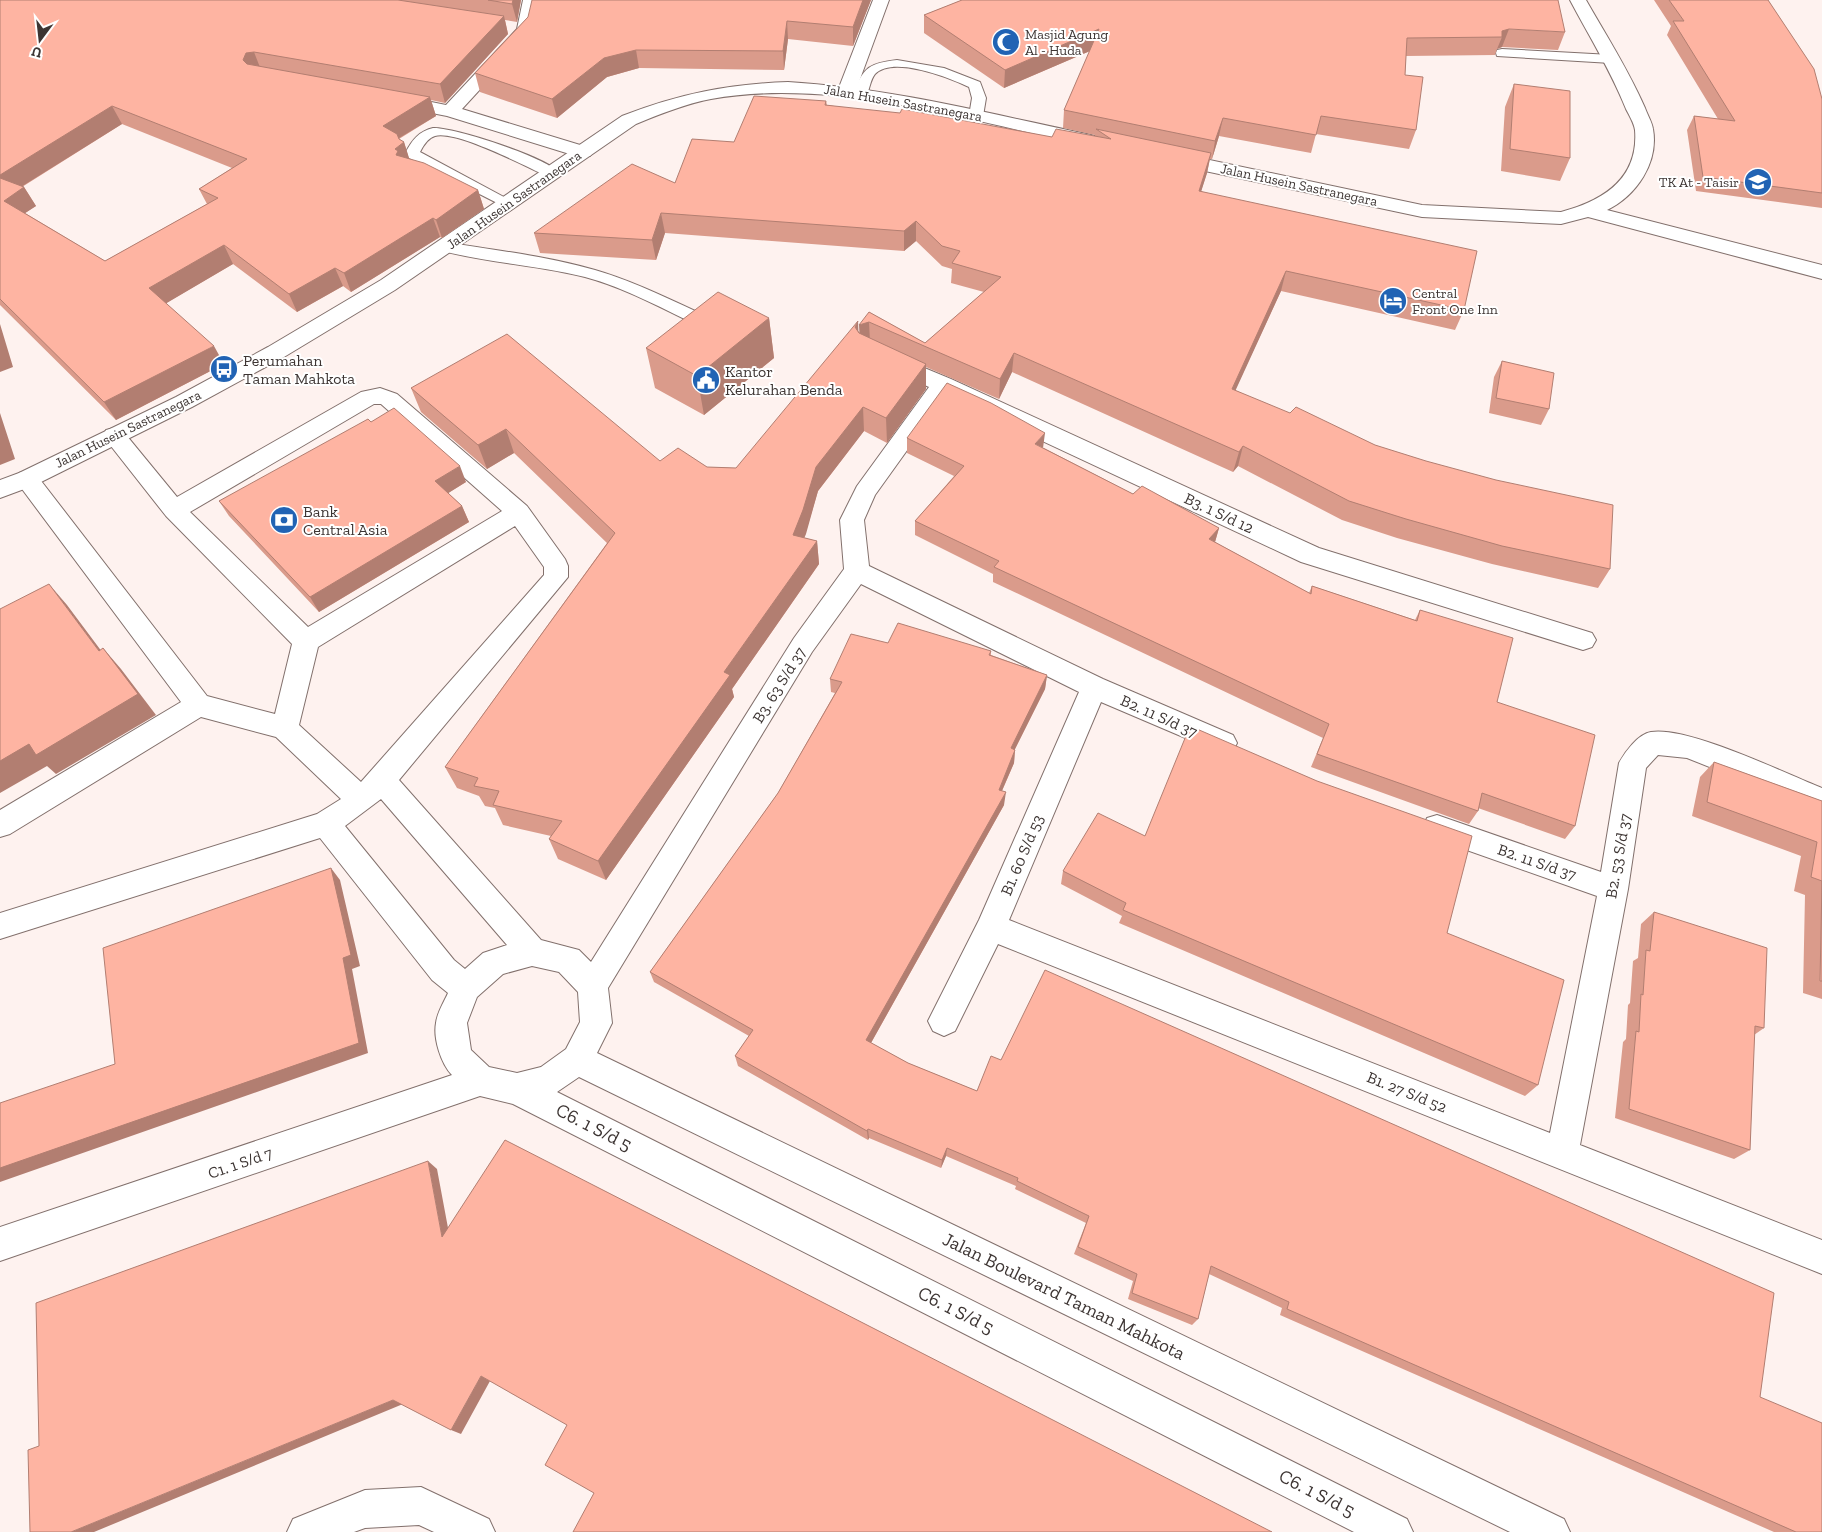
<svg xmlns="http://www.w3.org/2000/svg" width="1822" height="1532" viewBox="0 0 1822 1532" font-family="'Zilla Slab',serif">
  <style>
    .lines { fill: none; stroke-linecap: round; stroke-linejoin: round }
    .lane-casing { stroke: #82706c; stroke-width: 2 }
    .street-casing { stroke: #82706c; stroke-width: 2 }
    .secondary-casing { stroke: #82706c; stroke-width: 2 }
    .lane { fill: #fff; fill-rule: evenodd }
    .street { fill: #fff; fill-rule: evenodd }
    .secondary { fill: #fff; fill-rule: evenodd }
    .wall { fill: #da9b8b; fill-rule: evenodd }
    .shaded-wall { fill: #b27e71 }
    .building { fill: #feb4a2; stroke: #b27e71 }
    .labels { text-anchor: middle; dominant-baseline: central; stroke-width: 4; stroke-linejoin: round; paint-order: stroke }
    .far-poi-label { font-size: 14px; fill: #3d3533; stroke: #fff; text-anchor: start }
    .far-street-label { font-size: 14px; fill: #3d3533; stroke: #fff }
    .poi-label { font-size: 16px; fill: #3d3533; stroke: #fff; text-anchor: start }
    .street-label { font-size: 16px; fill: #3d3533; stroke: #fff }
    .near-street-label { font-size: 19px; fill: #3d3533; stroke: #fff }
  </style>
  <rect width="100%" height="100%" fill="#fef2ef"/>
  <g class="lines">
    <defs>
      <path id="lane" d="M1502,49L1611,55L1617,59L1611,63L1497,56L1496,53L1497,50Z
        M897,60L944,68L980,82L986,98L983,116L976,120L969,116L972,98L969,87C950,78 893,55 875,74C870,80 870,89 866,96H856L854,93C863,67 870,63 897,60Z
        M433,128C454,127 548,158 559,173L557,176H547C525,166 456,130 435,136C428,138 423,146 420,152L515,203L513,206H503L407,157L405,154C411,141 419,131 433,128Z
        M444,242C494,250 546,256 595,270C636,282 675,302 715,320L717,324L715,328H703C665,310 626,288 585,277C537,265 487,263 439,250L437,247Z"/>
      <path id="street" d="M523,0H539L531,34L462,109L590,148L593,152L590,156H576L447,116L391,105L388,101L391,97L397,95L446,105L517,29Z
        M873,0H889L856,90L853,94H841L838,90Z
        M893,355L951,379L1319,548L1592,633L1596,640L1592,647L1583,650L1301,562L946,396L875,495L864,520L869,566L1103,679L1233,735L1237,743L1233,751L1223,754L1101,702L1009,920L1550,1133L1597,896L1427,836L1423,827L1427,818L1437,815L1601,872L1619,763C1625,752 1638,734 1651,732C1688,726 1784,773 1822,788V812L1687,758L1658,755L1646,768L1628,889L1580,1145L1822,1240V1274L998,944L955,1031L944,1036L933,1031L928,1021L979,920L1079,692L861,584L812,652L608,988L612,1023L597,1053L1564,1519L1570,1532H1510L579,1077L557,1092L1407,1519L1413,1532H1354L513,1104L480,1096L0,1261V1227L452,1075C441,1064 433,1038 436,1023C437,1013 444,1002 448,993L432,980L320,838L0,939V913L317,814L341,799L276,737L201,717L10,834L0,837V810L181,702L19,485L15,479L19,473L27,471L35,473L207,696L275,714L292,644L166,516L103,436L106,430L114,428L122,430L177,497L361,392L380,388L397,394L527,506L565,559L568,566V577L399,780L541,940L579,950L591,962L794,638L844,569L840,520L857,486L929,387L885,367L882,362L885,357ZM374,404H381L502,511L308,627L190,512ZM515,526L544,567V575L361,782L299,725L318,647ZM381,799L507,945L483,953L465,969L454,960L345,826ZM532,966L559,972L578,992L580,1022L566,1049L541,1067L517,1073L489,1067L471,1050L467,1023L477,997L503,974Z
        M421,1487L489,1519L495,1532H434L419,1525L365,1528L354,1532H287L293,1519L365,1490Z"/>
      <path id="secondary" d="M1570,0H1586C1606,35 1629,71 1645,108C1647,114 1652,122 1653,129C1659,163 1636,196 1607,210L1822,265V279L1588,217L1561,224L1422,217L1172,164L1165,162L1162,158L1165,154L1172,152L1422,205L1561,212C1603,201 1639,179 1635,130C1634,123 1629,115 1626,109C1611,71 1589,36 1570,0Z
        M788,82C891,88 991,114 1091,135L1098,137L1100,141L1098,145L1091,147C972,121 832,77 711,99C685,104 660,114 636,124L395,290L284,357L192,407L35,485L0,498V480L19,473L176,397L268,347L381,280L622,116C679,94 728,84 788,82Z"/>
    </defs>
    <use href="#lane" class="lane-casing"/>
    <use href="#street" class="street-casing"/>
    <use href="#secondary" class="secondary-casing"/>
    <use href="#lane" class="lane"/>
    <use href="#street" class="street"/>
    <use href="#secondary" class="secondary"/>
  </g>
  <path class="wall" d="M0,0H521L517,22L505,20L508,34L445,103L431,100L436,116L399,139L404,142L409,159L478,190L484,209L442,238L440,237L351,292L343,286L297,312L233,264L166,303L224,364L116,420L0,305ZM122,124L232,168L199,189L207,204L105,261L25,213L36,206L24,187H22Z
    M871,0L853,46L788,39L784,70L639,68L607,77L557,118L480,92L475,73L528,17Z
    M962,0L1565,32L1558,50L1502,47L1497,49L1495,55L1406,56L1405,75L1416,130L1409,149L1316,134L1311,153L1219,136L1212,159H1210L1207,173L1201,191L1464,310L1455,330L1281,291L1235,390L1610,569L1598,588L1492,564L1397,538L1342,520L1238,466L1233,472L1012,372L999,399L926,367V389L887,443L864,431L818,491L804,538L817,541L819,564L732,689L734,697L606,880L558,859L549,839L551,836L503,825L495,808L485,806L479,796L457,788L445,767L607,543L514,453L487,469L421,412L411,388L660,461L707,467L736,468L858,331L860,333L869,312L925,343L984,292L951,283L952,269L942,266L916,241L904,251L665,233L656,260L540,253L534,233L675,183L734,142L826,101L827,105L1052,137L1095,136V135L1063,128L1064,110L1090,51L1004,88L924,33V15Z
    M1654,0H1768L1822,99V208L1696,191L1687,130L1694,116L1718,119L1667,35L1671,26Z
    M1514,84L1570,158L1560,181L1501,171L1505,107Z
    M769,318L774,358L704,415L655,388L646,348Z
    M1502,361L1549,409L1541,425L1489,413L1494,377Z
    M371,422L466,482L448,493L462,506L469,522L319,612L229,516L219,501Z
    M907,438L1044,448L1133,494L1219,528L1215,542L1309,593L1312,586L1415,620L1420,610L1497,702L1575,826L1565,839L1478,808V811L1469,824L1311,767L1323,738L993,582V574L915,535V521L954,476L907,453Z
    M888,643L991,651V655L1047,675L1045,689L1015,749L1014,763L1002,791L1004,805L871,1043L908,1063L977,1091L1760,1397L1822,1532H1774L1280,1315L1282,1308L1209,1274L1198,1319L1192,1325L1128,1299L1133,1281L1074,1254L1086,1223L1015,1189L1016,1186L946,1156L941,1168L869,1138L868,1140L738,1066L735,1056L749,1036L654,982L650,972L778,793L835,693L831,692L830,679Z
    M1714,762L1822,801V999L1803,993L1805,895L1794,891L1801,856L1692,816L1700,777Z
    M1063,871L1447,933L1538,1085L1525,1096L1119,923L1122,916L1061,884Z
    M1654,912L1764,1028L1754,1035L1750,1150L1734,1159L1615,1118L1623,1042L1626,1039L1628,1005L1630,1003L1633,961L1638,958L1641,924Z"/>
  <path class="shaded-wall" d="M513,0H521L517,22L512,4Z
    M863,0H871L853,46V27Z
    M504,16L508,34L445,103L440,84Z
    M787,21L788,39L784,70L783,51Z
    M1099,29L1097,48L1004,88L1005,70Z
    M1509,29L1502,47L1497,49L1502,37V31Z
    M636,50L639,68L607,77L557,118L552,99L604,58Z
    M254,52L261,70L254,72L243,60L246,53Z
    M430,97L436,116L389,144L383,126Z
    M112,106L122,124L8,195L0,183V175Z
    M1223,118L1219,136L1212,159L1215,141Z
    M404,142L410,161L396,155L395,149Z
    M1211,153L1207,173L1195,211L1199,191Z
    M24,187L36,206L16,219L4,201Z
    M478,190L484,209L442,238L436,220Z
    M661,213L665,233L656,260L652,240Z
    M433,218L440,237L351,292L344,273Z
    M916,221V241L904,251V231Z
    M224,245L233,264L160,307L149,288Z
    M335,268L343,286L297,312L289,294Z
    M1286,271L1281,291L1227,409L1232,389Z
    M769,318L774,358L704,415L697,376Z
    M858,321L859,346L855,327Z
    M869,322L870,342L860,345L859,325Z
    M0,324L13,367L0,372Z
    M214,346L224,364L116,420L104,402Z
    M1014,353L1012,372L999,399L1000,379Z
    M926,364V389L887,443L886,418Z
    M863,407L864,431L818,491L806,534L795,559L793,535L816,467Z
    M0,413L15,459L0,465Z
    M506,429L514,453L487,469L478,445Z
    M1045,433L1043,448L1035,444Z
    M1243,446L1238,466L1233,472L1239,452Z
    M460,466L466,482L442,497L435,481Z
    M462,506L469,522L319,612L310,597Z
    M1219,528L1215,542L1209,539Z
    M817,541L819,564L732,689L734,697L606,880L598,861L724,672Z
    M49,584L67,605L117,672L99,651Z
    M103,648L121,669L156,715L56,774L47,766L0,793V761Z
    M1047,675L1045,689L1009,761L1011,748Z
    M1015,750L1014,763L997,802L999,790Z
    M1006,792L1004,805L867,1050L866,1040Z
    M331,868L340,880L360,966L352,969L368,1053L0,1182V1168L343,958Z
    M868,1129L869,1138L868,1140L867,1131Z
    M947,1148L946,1156L941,1168L942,1160Z
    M428,1161L437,1169L451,1244L442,1237Z
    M481,1376L490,1381L461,1434L451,1430Z
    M393,1400L403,1404L94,1532H71Z"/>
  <path class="building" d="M0,0H398L504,16L440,84L254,52L246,53L243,60L247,64L430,97L383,126L397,134L399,139L404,142L395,149L398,151L396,155L424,163L478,190L436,220L433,218L344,273L335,268L289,294L224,245L149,288L214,346L104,402L0,299V178L24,187L4,201L105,261L218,198L199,189L247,159L112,106L0,175Z
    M488,0H513L512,4Z
    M532,0H863L853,27L787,21L783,51L636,50L604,58L552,99L475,73L528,17Z
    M962,0H1558L1565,32L1509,29L1502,31V37L1407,38L1405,75L1423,77L1416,130L1321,116L1316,135L1223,118L1215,141L1064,110L1099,29L1005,70L924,15Z
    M1669,0H1768L1814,69L1822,99V193L1703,177L1694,116L1735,121L1673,21H1684Z
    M1514,84L1570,91V158L1510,149Z
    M754,96L826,101L825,105L900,113L902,109L1052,137L1056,129L1111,139L1096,129L1211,153L1199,191L1477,251L1464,310L1286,271L1232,389L1290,413L1296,407L1375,445L1426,461L1496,480L1613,505L1610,569L1502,546L1406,519L1349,501L1243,446L1239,452L1014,353L1000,379L869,322L859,325L869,312L925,343L1001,277L952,263L960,251L942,246L916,221L904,231L661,213L652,240L534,233L632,164L675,183L692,139L734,142Z
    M718,292L769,318L697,376L646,348Z
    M858,321L855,327L859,333L926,364L886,418L863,407L816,467L803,510L793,535L817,541L724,672L730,675L598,861L549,839L562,821L493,805L499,791L474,786L478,778L445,767L615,533L506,429L478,445L411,388L507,334L660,461L678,448L707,467L736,468Z
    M1502,361L1554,373L1549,409L1496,398Z
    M947,383L991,403L1045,433L1035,444L1133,494L1142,486L1219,528L1209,539L1311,594L1312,586L1417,621L1420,610L1513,638L1497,702L1595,735L1575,826L1482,793L1478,811L1317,754L1329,724L994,567L999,561L915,521L964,466L907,438Z
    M394,408L460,466L435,481L462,506L310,597L219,501L368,419L371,422Z
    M49,584L99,651L103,648L138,694L36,755L29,744L0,761V609Z
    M898,623L991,651L989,655L1047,675L1011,748L1015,750L999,790L1006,792L866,1040L908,1063L977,1091L991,1056L1001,1060L1045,970L1774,1293L1760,1397L1822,1423V1532H1796L1287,1309L1289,1302L1211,1266L1198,1319L1132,1293L1137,1274L1078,1247L1089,1216L1017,1181L1018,1178L947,1148L942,1160L868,1129L867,1131L735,1056L753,1030L650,972L778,793L842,682L830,679L851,634L888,643Z
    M1190,726L1317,781L1472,836L1447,933L1564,980L1538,1085L1123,910L1126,903L1063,871L1098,813L1145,836Z
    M1714,762L1822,801V981H1820L1822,881L1811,877L1817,842L1707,802Z
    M331,868L351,955L343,958L359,1043L0,1168V1103L115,1064L103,948Z
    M1654,912L1767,948L1764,1028L1755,1026L1750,1150L1629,1109L1636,1031L1639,1032L1641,994L1643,995L1646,950L1650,951Z
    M505,1140L1272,1532H573L594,1493L545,1465L567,1425L481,1376L451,1430L393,1400L71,1532H30L28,1450L39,1446L36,1303L428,1161L442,1237Z"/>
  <defs>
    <symbol id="mosque-disc" viewBox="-11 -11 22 22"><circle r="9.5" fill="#2163b4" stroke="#fff"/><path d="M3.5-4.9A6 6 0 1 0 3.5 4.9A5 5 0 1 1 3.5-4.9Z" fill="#fff"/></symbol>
    <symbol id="school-disc" viewBox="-11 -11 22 22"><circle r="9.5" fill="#2163b4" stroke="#fff"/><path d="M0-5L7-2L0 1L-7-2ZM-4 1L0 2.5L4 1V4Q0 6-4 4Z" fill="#fff"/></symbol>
    <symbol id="hotel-disc" viewBox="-11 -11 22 22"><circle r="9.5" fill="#2163b4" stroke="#fff"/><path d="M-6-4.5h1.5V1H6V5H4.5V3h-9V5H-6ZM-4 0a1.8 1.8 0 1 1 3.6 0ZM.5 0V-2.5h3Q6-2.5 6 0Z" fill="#fff"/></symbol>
    <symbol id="bus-disc" viewBox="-11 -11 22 22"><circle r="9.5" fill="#2163b4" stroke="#fff"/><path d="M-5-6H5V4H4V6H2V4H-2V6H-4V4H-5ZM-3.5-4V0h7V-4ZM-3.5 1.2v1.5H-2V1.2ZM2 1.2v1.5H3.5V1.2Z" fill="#fff"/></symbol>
    <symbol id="civic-disc" viewBox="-11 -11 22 22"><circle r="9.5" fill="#2163b4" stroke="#fff"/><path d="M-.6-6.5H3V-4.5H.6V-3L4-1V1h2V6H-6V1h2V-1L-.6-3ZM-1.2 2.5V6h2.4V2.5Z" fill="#fff"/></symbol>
    <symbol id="bank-disc" viewBox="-11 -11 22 22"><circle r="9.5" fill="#2163b4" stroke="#fff"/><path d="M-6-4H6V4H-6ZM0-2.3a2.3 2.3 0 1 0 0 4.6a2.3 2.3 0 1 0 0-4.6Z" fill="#fff"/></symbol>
  </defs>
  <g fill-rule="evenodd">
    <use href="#mosque-disc" x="990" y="26" width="32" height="32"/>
    <use href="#school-disc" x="1742" y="166" width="32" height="32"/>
    <use href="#hotel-disc" x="1377" y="285" width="32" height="32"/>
    <use href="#bus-disc" x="208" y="353" width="32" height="32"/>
    <use href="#civic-disc" x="690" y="364" width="32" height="32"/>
    <use href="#bank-disc" x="268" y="504" width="32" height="32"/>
  </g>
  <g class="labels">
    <g class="far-poi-label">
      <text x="1025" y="34">Masjid Agung<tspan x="1025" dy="16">Al - Huda</tspan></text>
      <text x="1739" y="182" text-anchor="end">TK At - Taisir</text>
      <text x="1412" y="293">Central<tspan x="1412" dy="16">Front One Inn</tspan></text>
    </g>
    <g class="far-street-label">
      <text transform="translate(903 103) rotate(10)">Jalan Husein Sastranegara</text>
      <text transform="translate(1299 185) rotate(12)">Jalan Husein Sastranegara</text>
      <text transform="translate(514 200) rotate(-35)">Jalan Husein Sastranegara</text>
      <text transform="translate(128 429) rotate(-26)">Jalan Husein Sastranegara</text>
    </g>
    <g class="poi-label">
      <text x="243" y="360">Perumahan<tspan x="243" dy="18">Taman Mahkota</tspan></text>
      <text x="725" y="371">Kantor<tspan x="725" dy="18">Kelurahan Benda</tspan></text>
      <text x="303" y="511">Bank<tspan x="303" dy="18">Central Asia</tspan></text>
    </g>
    <g class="street-label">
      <text transform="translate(1219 513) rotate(25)">B3. 1 S/d 12</text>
      <text transform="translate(779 685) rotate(-58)">B3. 63 S/d 37</text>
      <text transform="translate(1159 716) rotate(24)">B2. 11 S/d 37</text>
      <text transform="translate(1022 855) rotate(-67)">B1. 60 S/d 53</text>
      <text transform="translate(1618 856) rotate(-80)">B2. 53 S/d 37</text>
      <text transform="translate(1537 862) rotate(19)">B2. 11 S/d 37</text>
      <text transform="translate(1407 1092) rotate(22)">B1. 27 S/d 52</text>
      <text transform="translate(240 1163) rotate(-19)">C1. 1 S/d 7</text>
    </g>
    <g class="near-street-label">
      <text transform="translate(594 1127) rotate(27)">C6. 1 S/d 5</text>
      <text transform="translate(1064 1296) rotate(26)">Jalan Boulevard Taman Mahkota</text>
      <text transform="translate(956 1310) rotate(27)">C6. 1 S/d 5</text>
      <text transform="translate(1317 1493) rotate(27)">C6. 1 S/d 5</text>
    </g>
  </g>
  <g transform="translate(40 40) rotate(195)" stroke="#ffffff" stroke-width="4" paint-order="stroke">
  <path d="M0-4L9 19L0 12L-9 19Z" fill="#3d3533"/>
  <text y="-8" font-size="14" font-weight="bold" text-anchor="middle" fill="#3d3533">U</text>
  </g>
</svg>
